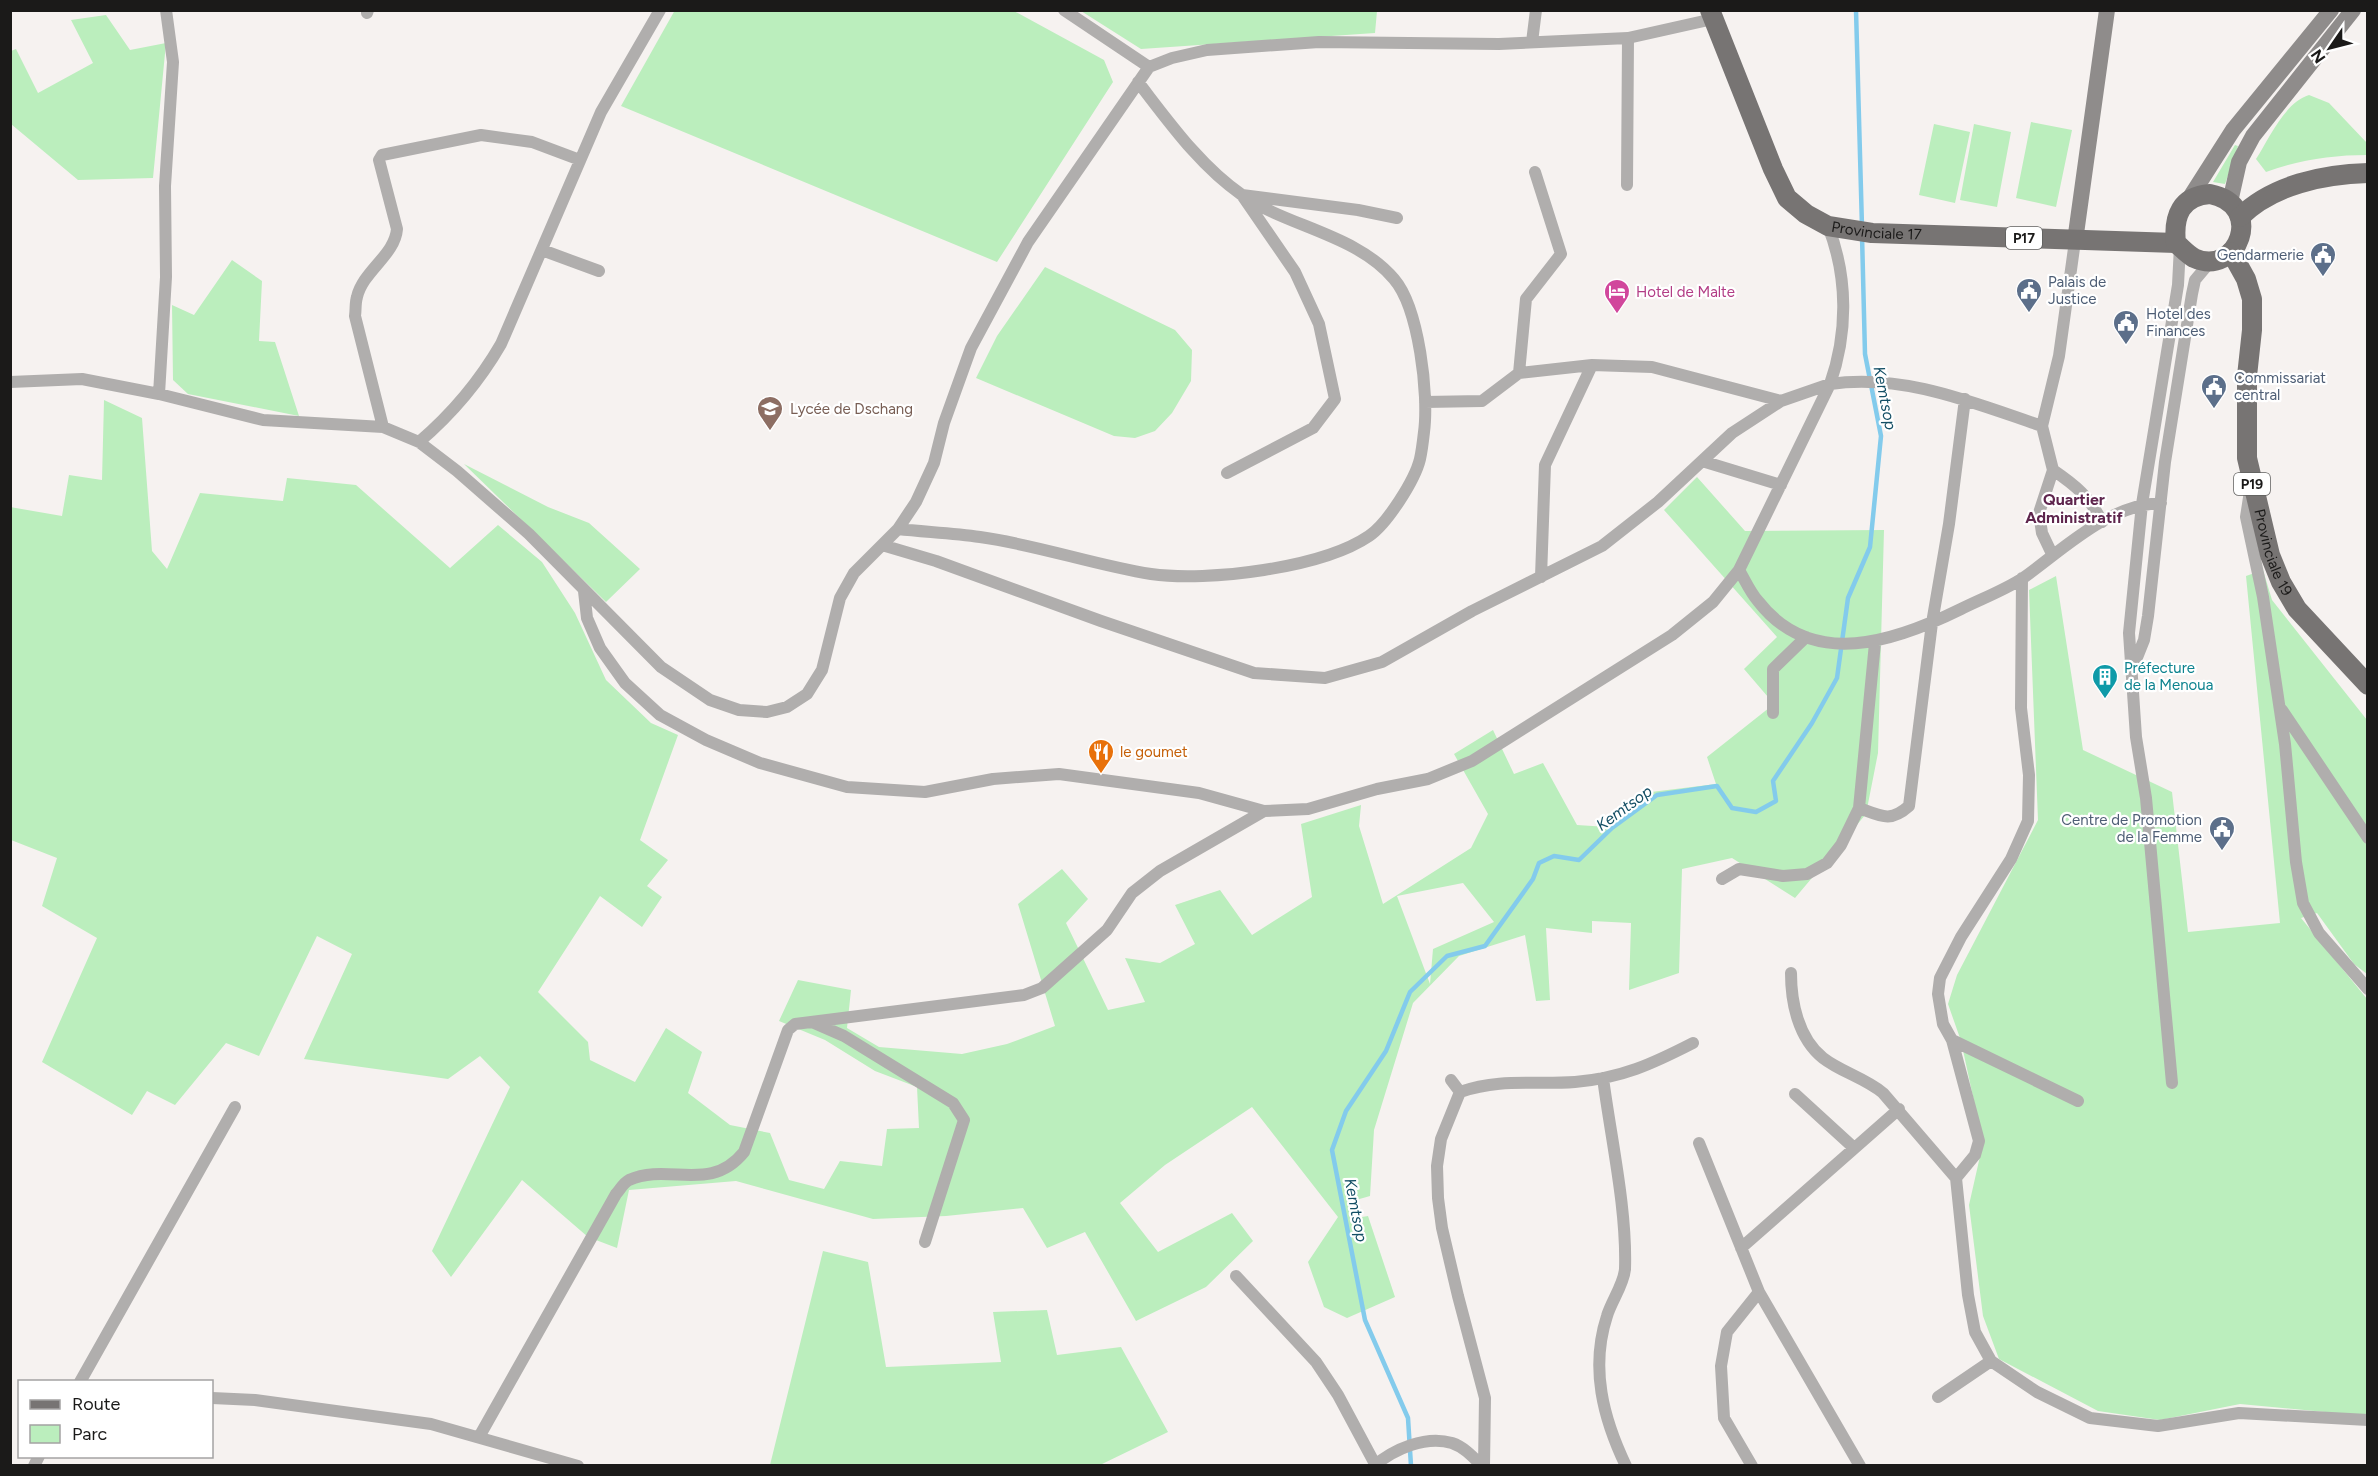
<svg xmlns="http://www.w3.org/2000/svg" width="2378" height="1476" viewBox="0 0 2378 1476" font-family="Figtree,sans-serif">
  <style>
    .green { fill: #bbeebd; fill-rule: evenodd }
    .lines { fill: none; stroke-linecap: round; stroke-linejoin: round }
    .stream { stroke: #83cbec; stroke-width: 4.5 }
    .street { stroke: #b0aead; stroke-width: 12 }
    .secondary { stroke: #8f8c8b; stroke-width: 16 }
    .primary { stroke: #777473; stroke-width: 20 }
    .labels { text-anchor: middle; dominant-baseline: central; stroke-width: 4.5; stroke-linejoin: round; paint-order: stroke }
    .shield { fill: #fff; stroke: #5f5f5e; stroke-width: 1.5 }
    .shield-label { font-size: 14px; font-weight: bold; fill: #1b1a19 }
    .street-label { font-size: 15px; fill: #1b1a19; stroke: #fff }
    .service-label { font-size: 15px; fill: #4e5e75; stroke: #fff; text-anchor: start }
    .hotel-label { font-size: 15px; fill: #b23c85; stroke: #fff; text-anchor: start }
    .education-label { font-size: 15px; fill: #785e54; stroke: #fff; text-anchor: start }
    .culture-label { font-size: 15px; fill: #0d838f; stroke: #fff; text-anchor: start }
    .food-label { font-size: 15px; fill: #c56008; stroke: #fff; text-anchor: start }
    .water-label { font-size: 16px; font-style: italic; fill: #144f65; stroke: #fff }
    .neighbourhood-label { font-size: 16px; font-weight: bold; fill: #5e254d; stroke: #fff }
  </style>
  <rect width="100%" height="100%" fill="#f6f2f0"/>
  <path class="green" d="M675,10L1014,11L1104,60L1113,82L997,262L621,106Z
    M1081,11H1377L1375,33L1141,49Z
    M106,15L130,50L166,43L153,178L78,180L11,124V51L16,49L38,93L93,63L71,20Z
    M2309,95L2329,103L2367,143V155C2333,155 2299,160 2266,172L2256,159C2269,139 2284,103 2309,95Z
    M2031,122L2072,130L2056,207L2016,198Z
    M1934,124L1970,132L1955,203L1919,195Z
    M1974,124L2011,132L1997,207L1960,200Z
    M2235,145L2238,146L2225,184L2213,182Z
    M232,260L262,281L259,341L275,342L299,416L188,394L173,380L172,305L194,315Z
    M1045,267L1175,330L1192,350L1191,381L1172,413L1155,431L1135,438L1114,436L976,378L997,336Z
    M104,400L142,418L152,551L167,569L200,493L283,501L287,478L356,485L450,568L498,525L542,562L575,613L606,680L651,723L678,735L640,840L668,860L647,886L662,897L642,927L600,896L538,992L588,1042L590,1060L635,1082L666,1028L702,1052L688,1093L730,1125L770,1133L789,1180L824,1189L840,1161L882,1166L887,1129L919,1128L917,1087L875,1071L825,1040L779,1021L798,980L851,990L847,1028L879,1047L962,1054L1007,1044L1055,1026L1018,904L1062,869L1088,899L1066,923L1108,1010L1145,1002L1125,958L1160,963L1195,944L1175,905L1220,890L1252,935L1312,897L1301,824L1361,805L1359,826L1383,904L1471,848L1488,814L1454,754L1493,730L1514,774L1543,763L1577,825L1608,827L1651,792L1716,784L1707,757L1774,704L1744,669L1777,637L1664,510L1697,477L1745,531L1884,530L1878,753L1866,814L1795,898L1732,858L1682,869L1679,973L1629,990L1631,923L1592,921V933L1546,928L1550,1000L1536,1001L1525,935L1459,956L1413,1003L1374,1130L1370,1196L1349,1202L1350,1219L1368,1216L1395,1297L1347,1318L1324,1307L1308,1262L1338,1217L1252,1107L1165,1165L1120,1203L1158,1252L1232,1213L1253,1241L1206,1287L1136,1321L1085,1232L1047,1248L1023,1208L946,1216L873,1219L736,1181L629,1190L617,1248L588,1237L522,1180L451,1277L432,1251L510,1087L480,1056L448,1079L304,1059L352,954L317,936L259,1056L226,1043L175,1105L147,1091L132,1115L42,1062L97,938L42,906L57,858L11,840L10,507L62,516L69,475L102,480ZM1463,883L1494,922L1433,949L1430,984L1397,896Z
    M464,464L548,507L589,523L640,569L606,602Z
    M2263,570L2272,600L2367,720V974L2354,964L2317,913L2301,918L2367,999V1416L2240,1404L2160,1420L2098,1411L1999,1359L1983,1316L1969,1205L1983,1143L1961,1041L1948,1004L1957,975L2038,820L2029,590L2056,576L2083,750L2172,792L2188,932L2280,923L2246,576Z
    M823,1251L868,1262L886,1367L1001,1362L993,1312L1047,1310L1057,1355L1121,1347L1168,1432L1100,1465H770Z"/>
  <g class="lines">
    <path class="stream" d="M1856,10L1862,227
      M1411,1466L1408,1418L1365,1320L1332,1150L1346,1111L1386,1051L1410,992L1447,956L1485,946L1533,879L1539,863L1554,856L1579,860L1612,828L1657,795L1717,786L1732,808L1756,812L1776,801L1773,781L1812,723L1837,678L1848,598L1870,547L1881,436L1865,354L1862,235"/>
    <path class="street" d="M1064,10L1149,67
      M367,13L368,10
      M1532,42L1536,10
      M1627,185L1628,38
      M542,250L599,271
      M1519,373L1526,299L1561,254L1535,172
      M10,382L82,379L159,394L263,420L383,427L419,442L457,471L529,534L661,667L710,700L739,710L767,712L787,707L807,694L822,670L840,598L854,573L898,529L916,502L934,463L944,423L971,348L1028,242L1149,67L1172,58L1207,50L1319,42L1499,44L1628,38L1713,19
      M159,394L166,277L165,186L173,62L166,10
      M1425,402L1482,401L1519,373L1592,365L1652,367L1781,401
      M2042,426L2053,470L2039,513L2042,533L2052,554
      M383,427L355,316C356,310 355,303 357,297C363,271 395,255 397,229L379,160L382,155L481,135L532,142L580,160
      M419,442C453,413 479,382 501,344L601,112L660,10
      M1702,461L1781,485
      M2053,470C2075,485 2090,497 2102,522
      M1227,473L1313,428L1335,399L1319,324L1295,272L1242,195L1358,210L1397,218
      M2250,491L2246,517L2263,597L2285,744L2296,862L2303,903L2319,933L2368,989
      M898,529C925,532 953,533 980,537C1038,545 1094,565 1151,574C1208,582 1322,568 1369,536C1387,524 1415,480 1420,459C1422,450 1423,441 1424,432C1429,395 1419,308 1394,279C1356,234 1288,227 1242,195C1200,166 1169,122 1138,82
      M882,545L936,561L1101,621L1254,673L1325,678L1382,662L1472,611L1602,546L1658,502L1732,433L1781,401L1830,384C1848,333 1848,277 1828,226
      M1739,570C1745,580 1750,592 1758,601C1812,671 1896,641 1961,609C1981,599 2005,590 2023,578C2064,549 2107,505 2161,503
      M1541,577L1545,465L1592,365
      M584,591L587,618L600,648L625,683L660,715L706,740L760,763L847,787L925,792L993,779L1059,774L1199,793L1264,811L1308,809L1377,789L1428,779L1472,761L1672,635L1713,602L1739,570L1830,384C1903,373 1974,403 2042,426L2059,356L2075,241
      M2134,665L2144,640L2148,616L2165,462L2192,294L2195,280L2211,261
      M2282,710L2368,838
      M1773,713V669L1806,637
      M1859,808C1881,816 1890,823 1909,806L1932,623L1949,524L1965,399
      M1722,879L1739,869L1783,876L1807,874L1827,863L1841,845L1859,808L1875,643
      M1791,973C1791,1002 1798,1038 1823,1058C1841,1072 1865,1078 1883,1093L1956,1178L1968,1295L1975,1332L1991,1361L2037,1392L2090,1418L2158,1426L2239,1413L2368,1420
      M812,1022L844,1036L953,1103L964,1120L925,1242
      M1952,1040L2078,1101
      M1603,1078C1611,1139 1627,1209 1625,1269C1624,1284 1611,1302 1607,1316C1590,1368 1603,1418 1626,1466
      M1451,1080L1460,1092L1441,1139L1437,1166L1438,1198L1442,1228L1458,1296L1485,1398L1484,1466
      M2172,1083L2146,798L2136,737L2129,633L2142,504L2178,285L2180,246
      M1460,1092C1501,1078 1534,1085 1575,1082C1622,1078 1652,1064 1693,1043
      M1795,1094L1853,1147
      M1699,1143L1759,1292L1860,1466
      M1956,1178L1975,1155L1979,1141L1952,1040L1943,1024L1938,994L1940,978L1961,937L2011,859L2028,821L2029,775L2021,708L2022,578
      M1741,1248L1899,1109
      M1236,1276L1316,1362L1338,1395L1375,1464
      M80,1382L235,1107
      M1938,1397L1991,1361
      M212,1398L255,1400L431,1424L578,1466
      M479,1437L616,1194C620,1190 623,1183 629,1180C669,1162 710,1194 744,1152L788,1030L795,1024L1024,995L1042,988L1107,930L1132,893L1160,871L1264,811
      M34,1466L39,1456
      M1374,1466C1394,1449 1426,1435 1452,1443C1464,1447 1473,1457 1482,1466
      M1752,1466L1724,1418L1721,1366L1727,1332L1759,1292"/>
    <path class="secondary" d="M2189,199L2233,130L2331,10
      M2230,202L2239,162L2253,136L2353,10
      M2075,241L2107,10"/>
    <g class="primary">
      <path id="s1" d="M1710,10L1773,169L1787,198L1806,214L1828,226L1872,233L2176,243"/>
      <path d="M2210,194C2266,205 2238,278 2194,258C2187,254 2182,248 2176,243C2173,216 2181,196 2210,194Z"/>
      <path d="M2240,217C2272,185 2324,174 2368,173"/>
      <path id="s2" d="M2231,252L2246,279L2252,299V330L2247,376V458L2270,555L2281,582L2297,609L2368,685"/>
    </g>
  </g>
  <defs>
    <symbol id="civic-pin" viewBox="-11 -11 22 30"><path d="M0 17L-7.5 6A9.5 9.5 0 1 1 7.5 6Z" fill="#5c6f8a" stroke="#fff"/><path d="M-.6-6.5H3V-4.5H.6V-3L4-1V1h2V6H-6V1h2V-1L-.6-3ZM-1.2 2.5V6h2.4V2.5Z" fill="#fff"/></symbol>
    <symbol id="hotel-pin" viewBox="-11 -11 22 30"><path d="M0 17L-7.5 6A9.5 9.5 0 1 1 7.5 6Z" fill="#d1479c" stroke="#fff"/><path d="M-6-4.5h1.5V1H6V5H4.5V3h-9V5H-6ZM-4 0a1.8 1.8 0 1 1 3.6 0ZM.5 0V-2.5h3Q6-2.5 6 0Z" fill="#fff"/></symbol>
    <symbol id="school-pin" viewBox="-11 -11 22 30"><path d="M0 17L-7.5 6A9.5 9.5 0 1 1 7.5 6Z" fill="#8d6e63" stroke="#fff"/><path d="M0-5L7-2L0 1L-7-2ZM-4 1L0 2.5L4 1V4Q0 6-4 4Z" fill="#fff"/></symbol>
    <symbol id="building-pin" viewBox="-11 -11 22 30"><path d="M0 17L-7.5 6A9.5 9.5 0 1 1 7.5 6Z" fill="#0f9aa8" stroke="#fff"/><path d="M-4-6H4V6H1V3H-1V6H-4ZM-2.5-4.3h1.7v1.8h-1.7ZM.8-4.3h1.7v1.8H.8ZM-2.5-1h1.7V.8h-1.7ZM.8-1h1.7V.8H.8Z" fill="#fff"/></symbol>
    <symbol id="restaurant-pin" viewBox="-11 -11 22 30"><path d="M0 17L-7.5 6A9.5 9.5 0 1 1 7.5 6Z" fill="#e8710a" stroke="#fff"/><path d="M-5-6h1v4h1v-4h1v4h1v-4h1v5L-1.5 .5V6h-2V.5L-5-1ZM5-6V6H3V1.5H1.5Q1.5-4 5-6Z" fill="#fff"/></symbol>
  </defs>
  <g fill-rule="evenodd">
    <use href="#civic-pin" x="2308" y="240" width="30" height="40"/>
    <use href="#civic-pin" x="2014" y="276" width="30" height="40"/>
    <use href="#hotel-pin" x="1602" y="277" width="30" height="40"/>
    <use href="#civic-pin" x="2111" y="308" width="30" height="40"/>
    <use href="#civic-pin" x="2199" y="372" width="30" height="40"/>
    <use href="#school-pin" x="755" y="394" width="30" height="40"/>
    <use href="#building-pin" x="2090" y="662" width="30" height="40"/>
    <use href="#restaurant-pin" x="1086" y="737" width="30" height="40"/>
    <use href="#civic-pin" x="2207" y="814" width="30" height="40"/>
  </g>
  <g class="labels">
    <g class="shield">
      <rect x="2006" y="227" width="36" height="22" rx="4.5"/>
      <rect x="2234" y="473" width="36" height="22" rx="4.5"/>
    </g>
    <g class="shield-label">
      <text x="2024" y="238">P17</text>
      <text x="2252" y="484">P19</text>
    </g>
    <g class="street-label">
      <text stroke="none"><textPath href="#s1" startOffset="302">Provinciale 17</textPath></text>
      <text stroke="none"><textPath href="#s2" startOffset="309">Provinciale 19</textPath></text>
    </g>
    <g class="service-label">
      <text x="2304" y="255" text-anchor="end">Gendarmerie</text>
      <text x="2048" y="282">Palais de<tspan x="2048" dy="17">Justice</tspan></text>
      <text x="2146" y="314">Hotel des<tspan x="2146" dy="17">Finances</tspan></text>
      <text x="2234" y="378">Commissariat<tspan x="2234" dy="17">central</tspan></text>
      <text x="2202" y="820" text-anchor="end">Centre de Promotion<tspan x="2202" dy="17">de la Femme</tspan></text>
    </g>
    <g class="hotel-label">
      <text x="1636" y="292">Hotel de Malte</text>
    </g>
    <g class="education-label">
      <text x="790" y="409">Lycée de Dschang</text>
    </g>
    <g class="culture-label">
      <text x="2124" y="668">Préfecture<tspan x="2124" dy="17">de la Menoua</tspan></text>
    </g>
    <g class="food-label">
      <text x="1120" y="752">le goumet</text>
    </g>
    <g class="water-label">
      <text transform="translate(1885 398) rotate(79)">Kemtsop</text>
      <text transform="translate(1624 808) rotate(-36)">Kemtsop</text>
      <text transform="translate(1356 1210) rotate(79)">Kemtsop</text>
    </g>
    <g class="neighbourhood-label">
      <text x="2074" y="499">Quartier<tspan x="2074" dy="18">Administratif</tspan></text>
    </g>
  </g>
  <rect width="2378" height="1476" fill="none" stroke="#1b1a19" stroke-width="24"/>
  <rect x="18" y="1380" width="195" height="78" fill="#ffffff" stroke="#a4a3a3" stroke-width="1.5"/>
  <rect x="30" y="1400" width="30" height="9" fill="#777473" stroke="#a4a3a3" stroke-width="1.5"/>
  <text x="72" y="1410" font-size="18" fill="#1b1a19">Route</text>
  <rect x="30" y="1425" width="30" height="18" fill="#bbeebd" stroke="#a4a3a3" stroke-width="1.5"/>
  <text x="72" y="1440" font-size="18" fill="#1b1a19">Parc</text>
  <g transform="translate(2330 48) rotate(235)" stroke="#ffffff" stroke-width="4.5" paint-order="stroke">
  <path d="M0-4.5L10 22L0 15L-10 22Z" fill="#1b1a19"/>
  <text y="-9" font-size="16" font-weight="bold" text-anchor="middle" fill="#1b1a19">N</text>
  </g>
</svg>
